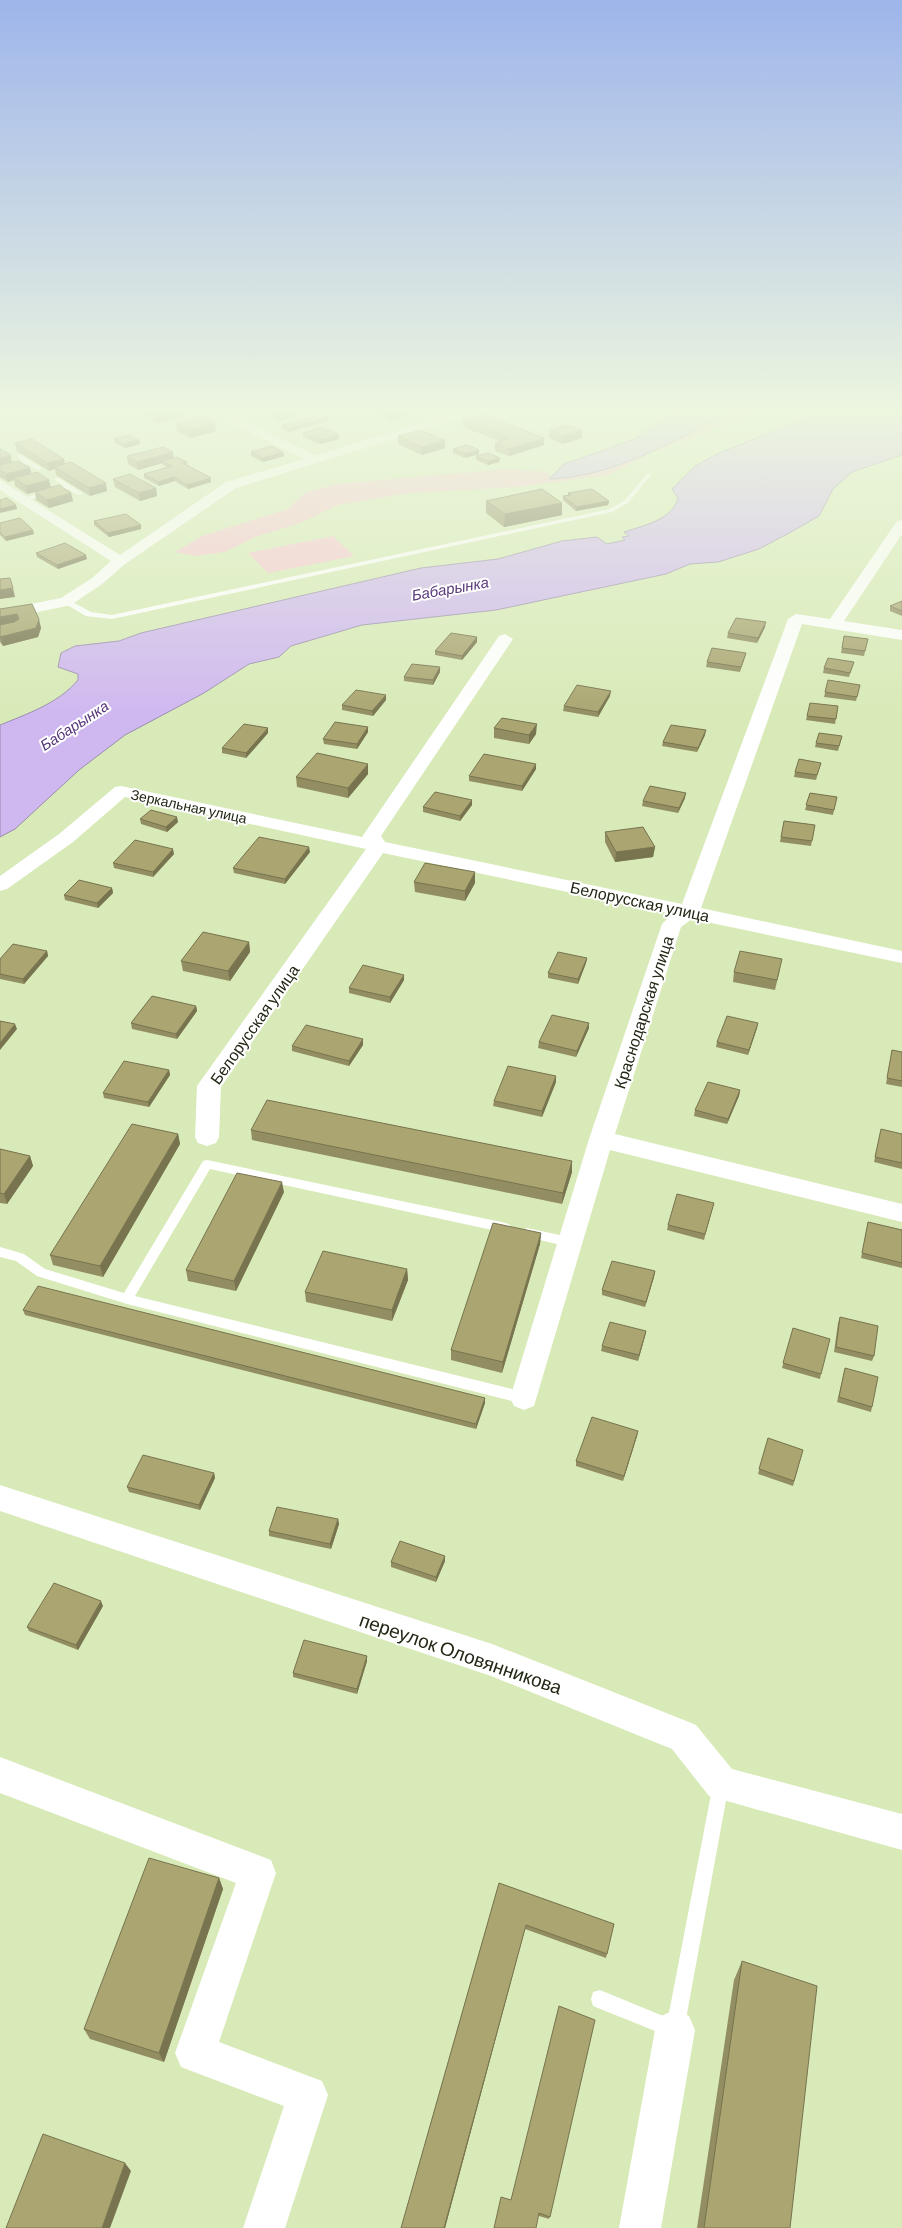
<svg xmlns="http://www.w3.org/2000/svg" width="902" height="2228" viewBox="0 0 902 2228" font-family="Barlow,sans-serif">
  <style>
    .green { fill: #f8c5d0 }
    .water { fill: #cfb7f0; stroke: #9b8cae }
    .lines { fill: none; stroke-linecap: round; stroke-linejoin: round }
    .service { fill: #fff; fill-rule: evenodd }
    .minor { fill: #fff; fill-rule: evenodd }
    .wall { fill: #928e61 }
    .shaded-wall { fill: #77744f }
    .building { fill: #aaa571; stroke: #77744f }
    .labels { text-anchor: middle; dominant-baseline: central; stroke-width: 4; stroke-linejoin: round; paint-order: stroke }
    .far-street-label { font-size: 14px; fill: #222815; stroke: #fff }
    .far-water-label { font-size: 15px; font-style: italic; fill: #57377a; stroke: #fff }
    .street-label { font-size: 16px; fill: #222815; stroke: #fff }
    .near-street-label { font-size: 19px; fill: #222815; stroke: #fff }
  </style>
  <rect width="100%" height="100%" fill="#d8eab7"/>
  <path class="green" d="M740,408H762L740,419L648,454L609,475L516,487L409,493L338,505L300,523L255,537L225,552L196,556L175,552L202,536L288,509L305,493L336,484L507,469L547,472L550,479C611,477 686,437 740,408Z
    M333,536L354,556L268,573L248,553Z"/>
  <path class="water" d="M682,408H741C682,436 617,477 549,479L564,464L635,439Z
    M842,408H902V455L852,472L833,489L819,516L791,532L759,549L718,562L690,564L666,574L496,610L362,625L291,646L279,657L249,664L204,693L125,735L79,770L15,829L0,837V725C27,714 59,703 78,680V674L58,667L61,653L75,646L119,641L141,633L421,568L498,559L562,541L597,537L607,544L625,540L622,537L629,536L624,532C642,526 673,520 678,498L672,489L695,466L719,453L791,424Z"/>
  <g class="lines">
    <path class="service" d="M17,455H21L43,469L38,470L28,464L0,472V468L24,462L17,457Z
      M648,473L651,475L628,503L612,512L112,619L86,616L62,602L69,600L91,612L112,615L610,509L624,501Z
      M55,478H59L83,494L78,495L68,489L24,501L21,499L64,486L55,480Z
      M207,1160L506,1223L510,1225L512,1228L510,1231L506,1233L210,1169L135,1296L524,1392L529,1394L531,1398L529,1402L524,1404L127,1304L37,1276L16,1261L0,1257V1247L24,1254L45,1269L124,1293L203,1161Z
      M527,1228L569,1237L573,1239L575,1242L573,1245L569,1247L523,1236L521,1233L523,1230Z
      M721,1776L727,1778L729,1784L684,2030L682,2037L675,2039L593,2006L591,1999L593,1992L600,1990L668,2018L713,1784L715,1778Z"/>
    <path class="minor" d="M0,408H17L15,410L0,414Z
      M200,408H215L316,455L472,408H489L487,410L236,488L125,564L102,584L71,605L0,620V610L61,598L92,578L111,561L0,490V480L120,555L226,482L304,459Z
      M902,520V534L844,621L902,630V640L802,624L701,908L902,951V963L692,919L681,927L615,1134L902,1204V1222L610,1150L534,1406L524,1410L514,1406L510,1398L589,1139L662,924L672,914L383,853L221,1087L219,1137L216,1143L207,1146L198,1143L195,1137L197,1086L366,849L125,797L73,842L7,889L0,891V876L59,834L115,787L121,786L362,837L499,636L505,634L513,639L381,836L385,842L682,904L788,619L796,614L830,619L897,521Z
      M0,1485L492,1644L684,1720L696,1725L732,1769L902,1814V1850L709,1796L672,1749L491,1676L0,1511Z
      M0,1757L271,1860L276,1873L219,2042L322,2081L328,2095L285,2228H243L284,2106L181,2067L175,2053L236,1883L0,1793Z
      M675,2010L689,2016L695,2030L661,2228H619L655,2030L661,2016Z"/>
  </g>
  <path class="wall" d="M141,408H183L184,416L158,423L142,415Z
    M275,408H304L301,409L300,415L279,421L270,417V413H273L272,409Z
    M383,408H411L412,415L390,421L379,417L378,409Z
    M538,408H566V412L543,414Z
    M577,408H603L602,409L580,411Z
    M463,419L544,445L509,456L495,451V443L499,441L463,427Z
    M329,420L289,432L282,429V425Z
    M176,423H215L216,431L191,438L177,431Z
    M549,430L582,438L562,444L549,438Z
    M303,433L339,439L320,444L303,437Z
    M398,436L445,440V448L422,455L398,444Z
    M114,439L140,444L125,448L115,443Z
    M15,443L64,459L65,464L107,491L90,496L56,475L55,469L49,471L17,451Z
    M0,449L12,462L31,474L51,488L71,493L73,501L49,508L36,500L35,492L27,494L15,486L14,480L8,482L0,477Z
    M453,449L479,454L465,458L453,453Z
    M251,452H283L284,456L263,462L251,456Z
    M127,456L174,458L187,462V465L211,478V482L188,489L175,481L159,486L144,478V474L167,467L163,465V463L138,470L128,464Z
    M476,456L499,462L488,465L476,460Z
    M113,479L156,488L157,496L140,501L115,487Z
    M568,493L609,501L608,505L576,511L563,500V496L568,495Z
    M486,501L562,503V515L504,527L486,513Z
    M94,521L141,529L109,537L94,525Z
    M0,523L34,534L6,541L0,535Z
    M36,553L87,559L58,569L37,557Z
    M902,601V616L890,611V606Z
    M32,604L41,628L38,637L3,646L0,642V609Z
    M765,627L757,643L727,638L728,633Z
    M844,636L868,639L864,656L841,653Z
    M477,637V642L462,660L435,655V651Z
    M746,653L745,657L740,672L706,667L707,662Z
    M854,662L849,677L823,673L824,668Z
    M440,672L433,685L404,681V677Z
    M828,680L860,685L856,701L824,697Z
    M386,695V700L373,716L342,710V705Z
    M610,696L598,717L563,711L564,706Z
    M810,703L838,706L835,724L806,720Z
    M368,727V732L357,749L324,744L323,739Z
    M494,728L536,734L529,744L494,738Z
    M268,733L246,758L222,753V748Z
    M705,735L697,752L662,746L663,742Z
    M842,736L838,751L815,747L816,743Z
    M821,763L816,780L794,777L795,772Z
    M536,769L522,791L469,781V776Z
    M368,774L348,798L297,787L296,777Z
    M810,793L837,797L833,815L805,810Z
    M685,798L678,813L642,806L643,801Z
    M472,800V805L460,821L423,812V807Z
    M140,819L178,822L167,832L141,824Z
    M784,821L815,825L811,846L780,842Z
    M605,832L655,847L653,857L615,862L605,842Z
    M310,852L285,884L234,873L233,868Z
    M174,854L153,877L114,868L113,863Z
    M414,882L475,883L465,901L415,892Z
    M112,888L113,893L98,908L65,900L64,895Z
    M249,942L250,952L230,981L183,971L181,961Z
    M47,951L48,956L24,984L0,979V959Z
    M587,958L586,963L578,984L548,978V973Z
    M780,969L775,990L733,982L734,972Z
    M404,980L390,1003L349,993V988Z
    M196,1006L197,1011L177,1039L132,1029L131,1023Z
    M589,1028L576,1057L538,1048L539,1042Z
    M757,1028L748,1055L716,1047L717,1042Z
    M363,1039V1045L349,1066L292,1051V1046Z
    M892,1050L902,1052V1087L886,1084Z
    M169,1070L170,1075L149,1107L104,1098L103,1093Z
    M556,1082L542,1117L493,1106L494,1101Z
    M740,1090L739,1096L727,1124L694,1116L695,1110Z
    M251,1130L572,1172L562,1204L252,1140Z
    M178,1134L180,1144L103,1277L53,1265L50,1255Z
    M880,1134H902V1169L874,1162Z
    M0,1149L30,1156L33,1166L7,1204L0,1203Z
    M284,1192L236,1291L188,1281L186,1270Z
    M714,1203L704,1240L667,1230L668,1225Z
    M868,1222L902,1230V1268L861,1258Z
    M541,1233L540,1244L502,1373L451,1360V1350Z
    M407,1269L408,1280L392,1321L306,1302L305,1292Z
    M655,1271L654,1277L645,1307L602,1295V1290Z
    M23,1310L485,1398V1403L476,1429L25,1315Z
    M840,1317L874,1356L872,1361L834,1352L838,1323Z
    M793,1328L821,1374L820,1379L782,1368Z
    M646,1331L645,1336L638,1361L601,1351L602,1346Z
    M845,1368L872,1407L871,1412L837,1402Z
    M638,1431L637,1436L623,1481L576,1466V1461Z
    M768,1438L803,1450L793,1486L758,1474Z
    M214,1473L215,1478L200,1510L129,1492L127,1487Z
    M338,1519L339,1524L331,1549L269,1536V1531Z
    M445,1561L436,1582L391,1567V1562Z
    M103,1606L78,1650L29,1631L27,1627Z
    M367,1661L357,1694L293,1677V1673Z
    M219,1878L223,1889L164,2062L90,2039L84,2029Z
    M499,1883L614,1924L606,1958L525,1929L445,2228H401Z
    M742,1961L790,2228H697L734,1980Z
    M595,2020L549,2219L539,2216L511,2200Z"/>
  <path class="shaded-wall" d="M183,408L184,416L158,423L157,415Z
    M299,408H304L301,409L300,415L279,421V417L295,409Z
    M410,408H411L412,415L390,421V414Z
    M329,417V420L289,432V428Z
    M215,423L216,431L191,438L190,430Z
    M582,430V438L562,444L563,436Z
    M339,435V439L320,444V440Z
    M544,438V445L509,456V449Z
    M139,440L140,444L125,448L124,444Z
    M445,440V448L422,455V447Z
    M479,450V454L465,458V454Z
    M173,452L174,460L162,461L163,463L138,470L137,462Z
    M283,452L284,456L263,462L262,458Z
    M11,455L12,463L0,466V458Z
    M500,458L499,462L488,465V461Z
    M64,459L65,467H55V469L49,471L47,463Z
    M30,468L32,476L14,478V480L8,482L6,474Z
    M174,477L175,481L159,486L158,482Z
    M211,478V482L188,489L187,485Z
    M49,480L51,488L27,494L26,486Z
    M106,483L107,491L90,496L89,488Z
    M156,488L157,496L140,501L139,493Z
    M71,493L73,501L49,508L47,500Z
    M609,501L608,505L576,511L577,507Z
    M562,503V515L504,527L505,514Z
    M16,505L17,509L0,513V509Z
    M141,525V529L109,537L108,533Z
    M33,530L34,534L6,541L5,537Z
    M86,555L87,559L58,569L57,565Z
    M13,588L15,597L0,599V590Z
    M17,614L19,623L0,626V617Z
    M39,619L41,628L38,637L3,646L0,637Z
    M766,622L765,627L757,643L758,638Z
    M477,637V642L462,660V656Z
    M440,667V672L433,685V680Z
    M611,691L610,696L598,717V712Z
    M386,695V700L373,716L372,711Z
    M537,724L536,734L529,744V735Z
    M368,727V732L357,749V744Z
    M268,728V733L246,758V753Z
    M706,730L705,735L697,752L698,748Z
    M368,764V774L348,798V788Z
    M536,764V769L522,791V786Z
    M686,793L685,798L678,813L679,808Z
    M472,800V805L460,821V816Z
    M177,817L178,822L167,832L166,827Z
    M309,847L310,852L285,884V879Z
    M655,847L653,857L615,862L616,852Z
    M173,849L174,854L153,877V872Z
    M475,872V883L465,901V891Z
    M112,888L113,893L98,908L97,903Z
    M249,942L250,952L230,981L228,971Z
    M47,951L48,956L24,984L23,979Z
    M587,958L586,963L578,984V979Z
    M404,975V980L390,1003V997Z
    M196,1006L197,1011L177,1039L176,1034Z
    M589,1023V1028L576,1057L577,1051Z
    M758,1023L757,1028L748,1055L749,1050Z
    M15,1024L17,1029L0,1050V1043Z
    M363,1039V1045L349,1066V1061Z
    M169,1070L170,1075L149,1107L148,1102Z
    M556,1076V1082L542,1117V1111Z
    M740,1090L739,1096L727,1124L728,1119Z
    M178,1134L180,1144L103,1277L100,1266Z
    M30,1156L33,1166L7,1204L4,1194Z
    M572,1161V1172L562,1204L563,1193Z
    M282,1182L284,1192L236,1291L234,1281Z
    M541,1233L540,1244L502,1373L503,1362Z
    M407,1269L408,1280L392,1321V1310Z
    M655,1271L654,1277L645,1307L646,1302Z
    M646,1331L645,1336L638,1361L639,1355Z
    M485,1398V1403L476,1429V1424Z
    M638,1431L637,1436L623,1481L624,1476Z
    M214,1473L215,1478L200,1510L199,1505Z
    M338,1519L339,1524L331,1549L330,1544Z
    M445,1556V1561L436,1582V1577Z
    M101,1601L103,1606L78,1650L76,1645Z
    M367,1656V1661L357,1694V1689Z
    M219,1878L223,1889L164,2062L159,2053Z
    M526,1925L445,2228H444Z
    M125,2163L131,2171L110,2228H102Z"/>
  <path class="building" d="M142,408H183L157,415Z
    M275,408H299L295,409L300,411L279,417L270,413L278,411L272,409Z
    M383,408H410L390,414L378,409Z
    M322,414L329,417L289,428L282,425Z
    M483,414L544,438L509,449L495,443L510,438L463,419Z
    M201,416L215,423L190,430L176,423Z
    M568,425L582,430L563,436L549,430Z
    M322,427L339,435L320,440L303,433Z
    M420,430L445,440L422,447L398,436Z
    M129,435L139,440L124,444L114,439Z
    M32,439L64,459L47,463L15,443Z
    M467,445L479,450L465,454L453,449Z
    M272,446L283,452L262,458L251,452Z
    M163,447L173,452L137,462L127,456Z
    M0,449L11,455L0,458Z
    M488,453L500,458L488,461L476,456Z
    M177,457L187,462L183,463L211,478L187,485L174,477L158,482L144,474L172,466L162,461Z
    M18,461L30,468L6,474L0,470V465Z
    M71,462L106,483L89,488L55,467Z
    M37,472L49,480L26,486L14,478Z
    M130,474L156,488L139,493L113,479Z
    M59,485L71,493L47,500L35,492Z
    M542,489L562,503L505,514L486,501Z
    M592,489L609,501L577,507L563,496L571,495L568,493Z
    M7,498L16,505L0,509V500Z
    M126,514L141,525L108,533L94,521Z
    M20,518L33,530L5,537L0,532V523Z
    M65,543L86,555L57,565L36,553Z
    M10,578L13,588L0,590V579Z
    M902,601V611L890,606Z
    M32,604L39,619L36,628L0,637V625L14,622L19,619L17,614L0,617V609Z
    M736,618L766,622L758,638L728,633Z
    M451,633L477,637L462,656L435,651Z
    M844,636L868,639L865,651L842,648Z
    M712,648L746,653L741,667L707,662Z
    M828,658L854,662L850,673L824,668Z
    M412,664L440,667L433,680L404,677Z
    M828,680L860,685L857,697L825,692Z
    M577,685L611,691L598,712L564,706Z
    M356,690L386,695L372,711L342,705Z
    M810,703L838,706L836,719L807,716Z
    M502,718L537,724L529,735L494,728Z
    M335,722L368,727L357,744L323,739Z
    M244,724L268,728L246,753L222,748Z
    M671,725L706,730L698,748L663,742Z
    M819,733L842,736L839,746L816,743Z
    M317,753L368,764L348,788L296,777Z
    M484,754L536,764L522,786L469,776Z
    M799,759L821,763L817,775L795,772Z
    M650,786L686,793L679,808L643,801Z
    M435,792L472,800L460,816L423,807Z
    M810,793L837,797L834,810L806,805Z
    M151,810L177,817L166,827L140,819Z
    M784,821L815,825L812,841L781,837Z
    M643,827L655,847L616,852L605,832Z
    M259,837L309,847L285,879L233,868Z
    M135,840L173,849L153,872L113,863Z
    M425,863L475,872L465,891L414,882Z
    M79,880L112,888L97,903L64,895Z
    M203,932L249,942L228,971L181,961Z
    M13,944L47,951L23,979L0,974V959Z
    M740,951L782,959L777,980L734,972Z
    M558,952L587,958L578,979L548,973Z
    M363,965L404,975L390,997L349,988Z
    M152,996L196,1006L176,1034L131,1023Z
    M552,1015L589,1023L577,1051L539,1042Z
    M727,1016L758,1023L749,1050L717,1042Z
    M0,1021L15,1024L0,1043Z
    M306,1025L363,1039L349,1061L292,1046Z
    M892,1050L902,1052V1081L887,1078Z
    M124,1061L169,1070L148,1102L103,1093Z
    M508,1066L556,1076L542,1111L494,1101Z
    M708,1082L740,1090L728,1119L695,1110Z
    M267,1100L572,1161L563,1193L251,1130Z
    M132,1124L178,1134L100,1266L50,1255Z
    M881,1129L902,1134V1163L875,1157Z
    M0,1149L30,1156L4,1194L0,1193Z
    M237,1173L282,1182L234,1281L186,1270Z
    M677,1194L714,1203L705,1234L668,1225Z
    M868,1222L902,1230V1263L862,1253Z
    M493,1223L541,1233L503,1362L451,1350Z
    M323,1251L407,1269L392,1310L305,1292Z
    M612,1261L655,1271L646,1302L602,1290Z
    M38,1286L485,1398L476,1424L23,1310Z
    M840,1317L878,1326L874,1356L836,1347Z
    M610,1322L646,1331L639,1355L602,1346Z
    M793,1328L830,1339L821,1374L783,1363Z
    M845,1368L878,1377L872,1407L839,1397Z
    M592,1417L638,1431L624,1476L576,1461Z
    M768,1438L803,1450L794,1481L759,1469Z
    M143,1455L214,1473L199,1505L127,1487Z
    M277,1507L338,1519L330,1544L269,1531Z
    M400,1541L445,1556L436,1577L391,1562Z
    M54,1583L101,1601L76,1645L27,1627Z
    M304,1640L367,1656L357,1689L293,1673Z
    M149,1858L219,1878L159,2053L84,2029Z
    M499,1883L614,1924L607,1954L526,1925L444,2228H401Z
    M742,1961L817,1986L790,2228H704Z
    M559,2006L595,2020L550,2217L539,2213L536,2228H494L501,2197L511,2200Z
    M43,2134L125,2163L102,2228H6Z"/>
  <linearGradient id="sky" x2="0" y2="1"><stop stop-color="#9eb5eb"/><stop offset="0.57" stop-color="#edf6df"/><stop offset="1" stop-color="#edf6df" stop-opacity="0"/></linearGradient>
  <rect width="902" height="720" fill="url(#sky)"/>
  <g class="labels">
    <g class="far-street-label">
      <text transform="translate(189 806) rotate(12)">Зеркальная улица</text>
    </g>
    <g class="far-water-label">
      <text transform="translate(450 588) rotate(-10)">Бабарынка</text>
      <text transform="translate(74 725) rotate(-33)">Бабарынка</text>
    </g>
    <g class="street-label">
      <text transform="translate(640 901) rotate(12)">Белорусская улица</text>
      <text transform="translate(643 1012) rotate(-72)">Краснодарская улица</text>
      <text transform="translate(254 1024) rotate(-55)">Белорусская улица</text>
    </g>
    <g class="near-street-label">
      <text transform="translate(461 1653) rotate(19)">переулок Оловянникова</text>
    </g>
  </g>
</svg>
